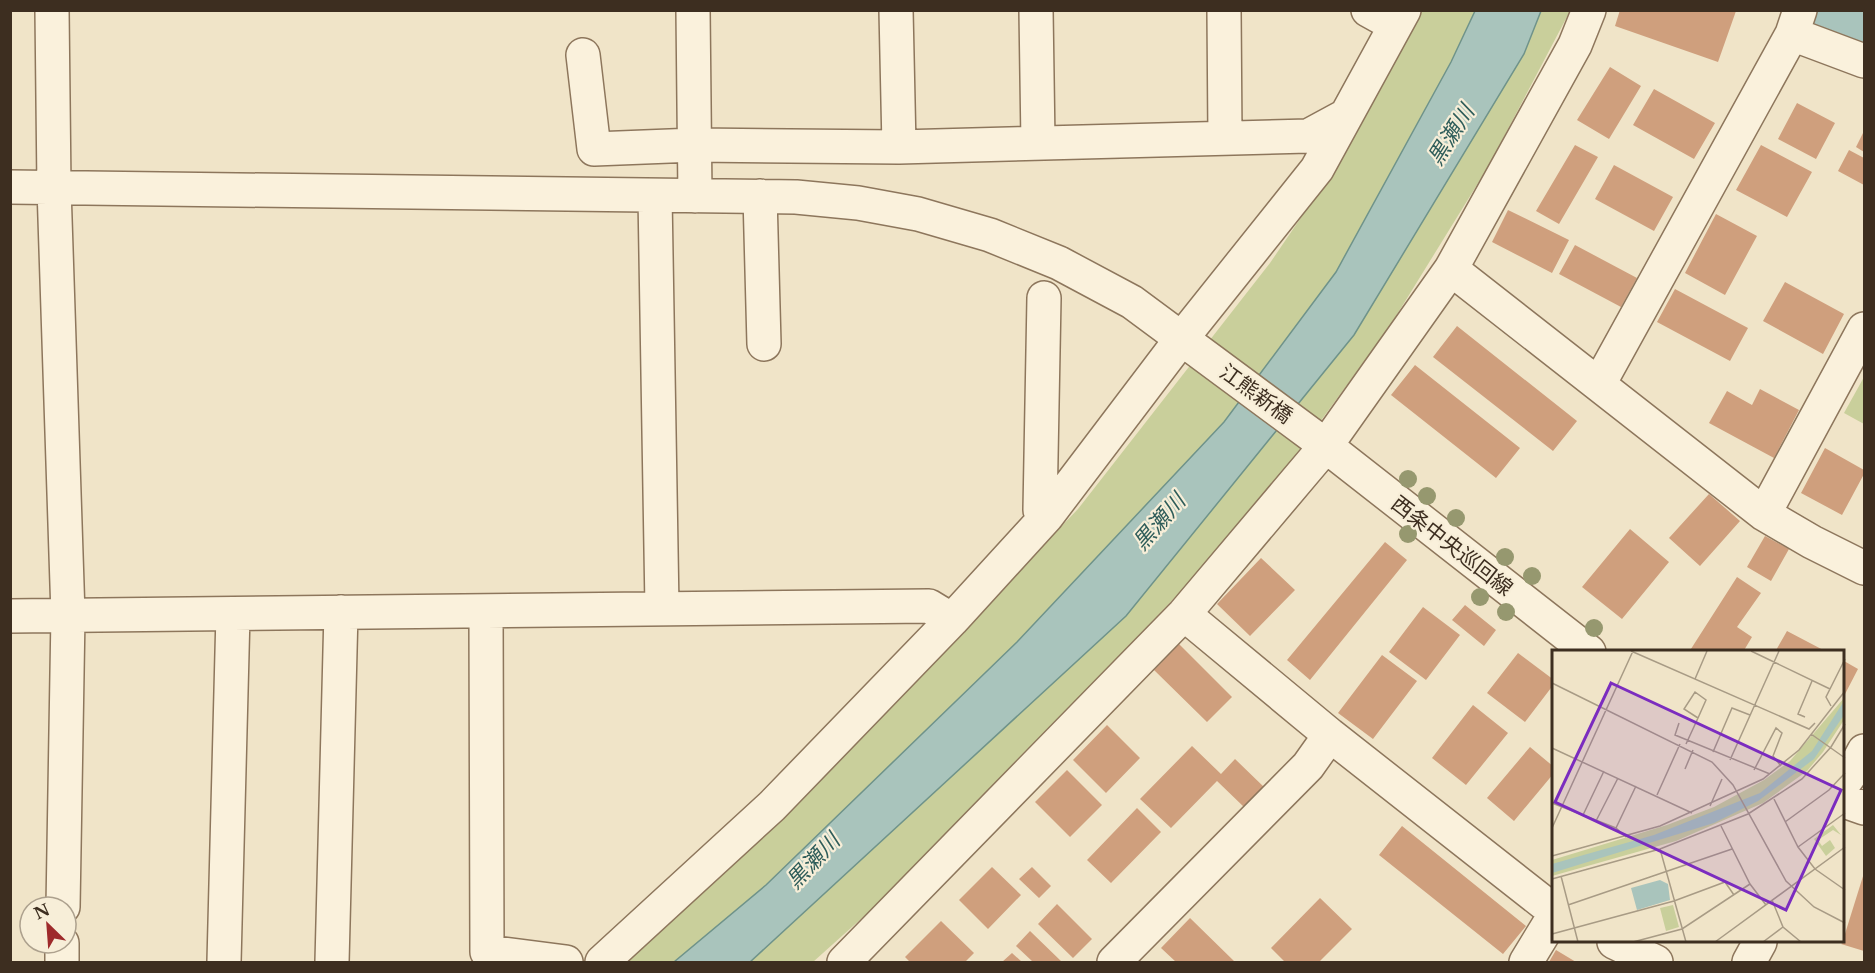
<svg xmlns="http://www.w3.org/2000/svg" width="1875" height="973" viewBox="0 0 1875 973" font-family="'Libre Baskerville','Noto Sans JP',serif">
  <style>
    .green { fill: #c9cf9b }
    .water { fill: #a9c4bc; stroke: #6f938a; stroke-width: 1.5 }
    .building { fill: #cf9f7d }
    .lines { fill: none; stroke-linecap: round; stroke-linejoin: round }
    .minor-casing { stroke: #8d765c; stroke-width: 36 }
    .minor { stroke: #faf1dc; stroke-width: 33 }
    .tree { fill: #96986f }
    .labels { text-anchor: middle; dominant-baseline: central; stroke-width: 4.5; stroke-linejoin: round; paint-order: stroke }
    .street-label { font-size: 21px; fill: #3d2e20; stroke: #f7eed8 }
    .water-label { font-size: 22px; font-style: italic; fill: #2f5d5a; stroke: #f7eed8 }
    .inset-road { fill: none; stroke: #a89b85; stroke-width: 1.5 }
    .view { fill: #7b2cbf; fill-opacity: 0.15; stroke: #7b2cbf; stroke-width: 3 }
    .inset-edge { fill: none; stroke: #3d2e20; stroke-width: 3 }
  </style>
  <rect width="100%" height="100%" fill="#f0e4c8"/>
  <path class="green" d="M1420,11H1570L1488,167L1388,329L1248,520L931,856L813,962H622L820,778L1078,509L1270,263L1330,175Z
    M1864,377V424L1844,413Z"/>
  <path class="water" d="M1475,11H1541L1524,54L1354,335L1126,616L750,962H674L766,885L1017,642L1224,422L1336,272L1451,62Z
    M1817,11H1864V52L1810,32Z"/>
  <path class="building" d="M1620,10H1734L1736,11L1718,62L1615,26Z
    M1610,67L1641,86L1609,139L1577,120Z
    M1654,89L1715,123L1694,159L1633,125Z
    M1797,103L1835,123L1816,159L1778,139Z
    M1864,131V152L1856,147Z
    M1575,145L1598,157L1559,224L1536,211Z
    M1761,145L1812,172L1787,217L1736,190Z
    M1849,150L1864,158V185L1838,171Z
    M1614,165L1673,197L1654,231L1595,199Z
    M1508,210L1569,240L1552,273L1492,242Z
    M1716,214L1757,236L1725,295L1685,273Z
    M1575,245L1637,278L1621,307L1559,274Z
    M1785,282L1844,314L1823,354L1763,321Z
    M1675,289L1748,328L1730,361L1657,322Z
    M1457,326L1577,421L1553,451L1433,357Z
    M1415,365L1520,448L1496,478L1391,395Z
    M1760,389L1799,410L1774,458L1709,423L1727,391L1752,405Z
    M1825,448L1864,470V474L1842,515L1801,493Z
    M1709,494L1740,521L1700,566L1669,538Z
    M1630,529L1669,562L1622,619L1582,587Z
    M1765,536L1789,549L1771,581L1747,567Z
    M1385,542L1407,560L1310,680L1287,660Z
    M1261,558L1295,590L1250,636L1217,604Z
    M1737,577L1761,593L1737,627L1752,637L1743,652H1689Z
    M1465,605L1496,630L1484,646L1452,620Z
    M1423,607L1460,635L1426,680L1389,652Z
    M1787,631L1827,652H1775Z
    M1179,644L1232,697L1207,722L1154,670Z
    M1518,653L1554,680V684L1525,722L1487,693Z
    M1382,655L1417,681L1373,739L1338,713Z
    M1844,661L1858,669L1844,696Z
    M1473,705L1508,733L1466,785L1432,758Z
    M1107,725L1140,758L1106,793L1073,760Z
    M1192,746L1221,774L1235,759L1265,788L1245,808L1217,781L1171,828L1140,799Z
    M1530,747L1554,767V773L1514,821L1487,798Z
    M1067,770L1102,805L1070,837L1035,802Z
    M1137,808L1161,832L1111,883L1087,860Z
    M1402,826L1526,926L1503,954L1379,855Z
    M992,867L1021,895L988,929L959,900Z
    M1032,867L1051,886L1039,898L1019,879Z
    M1864,873V951L1841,944L1844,942V937Z
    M1320,898L1352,929L1319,962H1285L1271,948Z
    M1057,904L1092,939L1073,958L1038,924Z
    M1190,918L1235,962H1176L1161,948Z
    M941,921L974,953L965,962H910L905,957Z
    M1030,931L1062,962H1033L1016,946Z
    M1556,950L1576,962H1549Z
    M1012,953L1022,962H1002Z"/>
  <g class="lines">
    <defs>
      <path id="minor" d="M52,10L54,188L68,615L63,907
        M693,10L695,196
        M896,10L899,147
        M1036,10L1038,143
        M1224,10L1225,138
        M1368,10L1395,25
        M1792,34L1864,61
        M583,55L594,149L695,145L899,147L1308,136L1345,116
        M10,187L796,197L858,203L918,214L990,235L1059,263L1132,302L1317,439L1589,652
        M655,196L662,608
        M760,196L764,344
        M1451,269L1764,514L1812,542L1864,568
        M1044,298L1040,510L1047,516
        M1599,384L1792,34L1800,10
        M1764,514L1864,329
        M486,611L487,952L566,962
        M1184,614L1330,735L1554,911
        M10,616L929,606L952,620
        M1844,783L1856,766L1864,751
        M1844,801L1864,808
        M1614,942L1656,962
        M62,962V943
        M224,962L233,614
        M332,962L341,612
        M602,962L772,806L952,620L1047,516L1182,338L1317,169L1404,10
        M844,962L1184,614L1325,447L1451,269L1575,45L1589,10
        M1114,962L1308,766L1330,735
        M1526,962L1554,916
        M1749,962L1760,942"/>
    </defs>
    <use href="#minor" class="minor-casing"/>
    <use href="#minor" class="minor"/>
  </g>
  <g class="tree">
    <circle cx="1408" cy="479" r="9"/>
    <circle cx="1427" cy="496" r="9"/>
    <circle cx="1456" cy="518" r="9"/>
    <circle cx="1408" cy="534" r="9"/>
    <circle cx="1505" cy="557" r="9"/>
    <circle cx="1532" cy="576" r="9"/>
    <circle cx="1480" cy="597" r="9"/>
    <circle cx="1506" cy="612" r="9"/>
    <circle cx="1594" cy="628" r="9"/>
  </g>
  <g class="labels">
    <g class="street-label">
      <text transform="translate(1256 394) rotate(36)">江熊新橋</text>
      <text transform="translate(1452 546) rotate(38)">西条中央巡回線</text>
    </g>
    <g class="water-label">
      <text transform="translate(1451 135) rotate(-58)">黒瀬川</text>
      <text transform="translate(1159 522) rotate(-49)">黒瀬川</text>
      <text transform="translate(813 861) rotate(-47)">黒瀬川</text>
    </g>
  </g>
  <g transform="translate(1552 650)">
    <rect width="292" height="292" fill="#f0e4c8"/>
    <path d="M292,48V70L271,102L255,121L211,153L124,191L0,226V210L115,175L162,157L212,130L238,111ZM281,175L289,185L281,180L266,190L270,196L278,190L283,198L274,206L262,189ZM121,255L127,277L114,281L108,258Z" fill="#c9cf9b"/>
    <path d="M292,51V65L262,109L206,151L162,173L0,223V214L102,185L208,143L260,101ZM108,230L116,234L118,250L85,260L79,238Z" fill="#a9c4bc"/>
    <path class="inset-road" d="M79,1L257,79L263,73M199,1L278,39M143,29L155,1M0,33L160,112L181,135L234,231L262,257L293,273M279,56L274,47L293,9M253,67L246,64L260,31M127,73L123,85L218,124M259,84L293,108M134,94L146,68L154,50L143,42L132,59L146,68M0,98L140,163M161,102L180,58L198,65M178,110L227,1M133,119L141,100M202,120L224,78L230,83L221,106L229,116M105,145L128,94M222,149L246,197L263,219L293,240M0,153L64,178M158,156L170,129M31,165L52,121M44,171L66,128M233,172L277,140L293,123M169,176L198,234L214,255M0,178L81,1M74,187L64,178L84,136M246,197L293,163M108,199L134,292M0,206L108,176L211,129L247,100L293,41M9,226L26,292M0,229L108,199L196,164L250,129L279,97L293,74M220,250L231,277L249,292M16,255L180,199M0,284L122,251L173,232L182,245M81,292L130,279L198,234M163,292L293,197M211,292L231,277"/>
    <path class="view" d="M59,33L289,140L234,260L3,152Z"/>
    <rect width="292" height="292" class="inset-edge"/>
  </g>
  <rect width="1875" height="973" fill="none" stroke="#3d2e20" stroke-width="24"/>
  <g transform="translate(48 925) rotate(335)"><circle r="28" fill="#f7eed8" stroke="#ada18e" stroke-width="1.5"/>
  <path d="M0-4.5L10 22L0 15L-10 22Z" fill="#9e2a2b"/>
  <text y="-9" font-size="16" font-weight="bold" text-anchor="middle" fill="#3d2e20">N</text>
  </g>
</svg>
